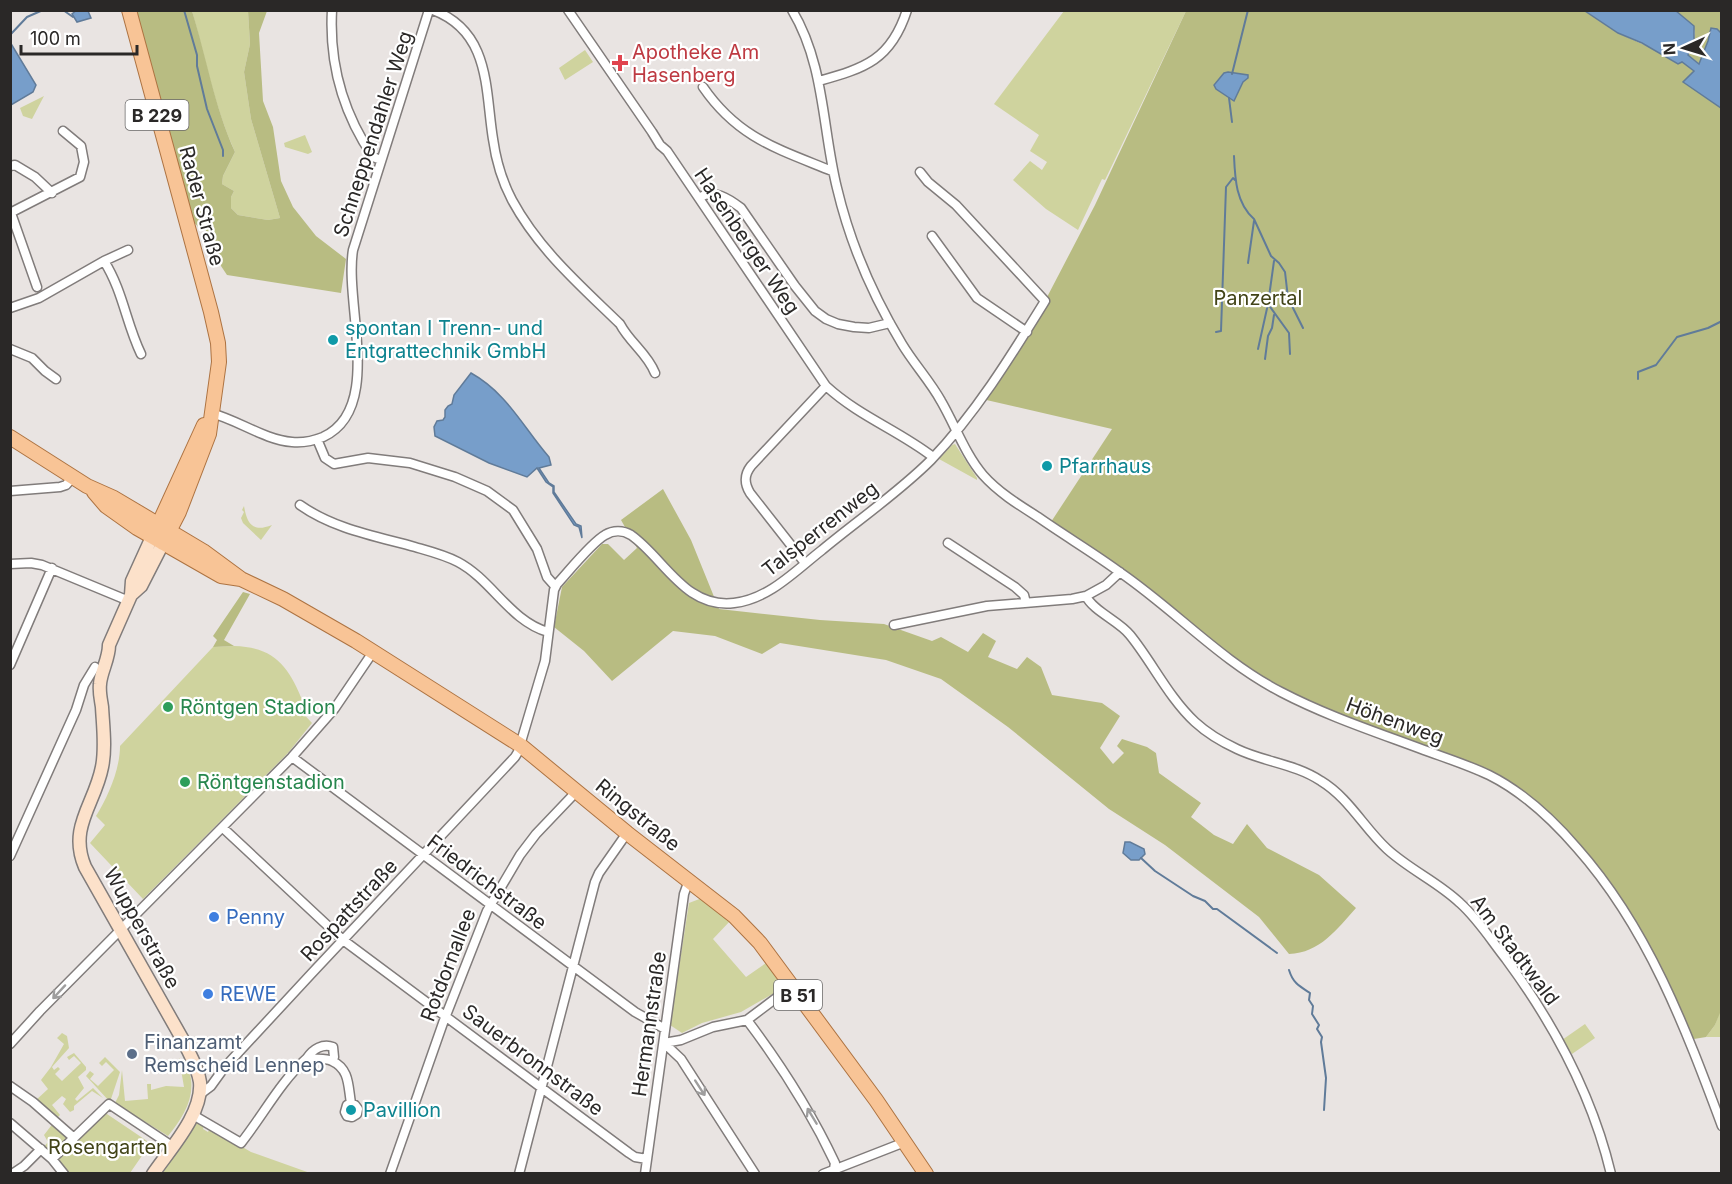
<svg xmlns="http://www.w3.org/2000/svg" width="1732" height="1184" viewBox="0 0 1732 1184" font-family="Inter,sans-serif">
  <style>
    .green { fill: #cfd39e }
    .forest { fill: #b8bc82 }
    .water { fill: #779eca; stroke: #607b99; stroke-width: 1.5 }
    .lines { fill: none; stroke-linecap: round; stroke-linejoin: round }
    .stream { stroke: #607b99; stroke-width: 2 }
    .street-casing { stroke: #817c7b; stroke-width: 11 }
    .secondary-casing { stroke: #817c7b; stroke-width: 15 }
    .primary-casing { stroke: #ad7342; stroke-width: 16 }
    .street { stroke: #fff; stroke-width: 8 }
    .secondary { stroke: #fce1ca; stroke-width: 12 }
    .primary { stroke: #f8c496; stroke-width: 14 }
    .oneway { stroke: #9f9e9e }
    .health-dot { fill: #e0444e; stroke: #fff; stroke-width: 2 }
    .culture-dot { fill: #0f9aa8; stroke: #fff; stroke-width: 2 }
    .leisure-dot { fill: #2e9e5b; stroke: #fff; stroke-width: 2 }
    .shop-dot { fill: #3f7fe0; stroke: #fff; stroke-width: 2 }
    .service-dot { fill: #5c6f8a; stroke: #fff; stroke-width: 2 }
    .labels { text-anchor: middle; dominant-baseline: central; stroke-width: 4.5; stroke-linejoin: round; paint-order: stroke }
    .shield { fill: #fff; stroke: #6a6868; stroke-width: 1.5 }
    .shield-label { font-size: 18px; font-weight: bold; fill: #2a2827 }
    .health-label { font-size: 20px; fill: #be3a42; stroke: #fff; text-anchor: start }
    .street-label { font-size: 20px; fill: #2a2827; stroke: #fff }
    .park-label { font-size: 20px; fill: #424418; stroke: #fff }
    .culture-label { font-size: 20px; fill: #0d838f; stroke: #fff; text-anchor: start }
    .leisure-label { font-size: 20px; fill: #27864d; stroke: #fff; text-anchor: start }
    .shop-label { font-size: 20px; fill: #366cbe; stroke: #fff; text-anchor: start }
    .service-label { font-size: 20px; fill: #4e5e75; stroke: #fff; text-anchor: start }
  </style>
  <rect width="100%" height="100%" fill="#e9e4e2"/>
  <path class="green" d="M192,11H248L250,44L244,72L251,119L280,218L268,220L238,215L231,208V197L234,191L222,184L223,176L235,152C214,106 206,59 192,11Z
    M1064,11H1186L1105,180L1102,179L1078,230L1046,209L1013,180L1030,161L1042,170L1047,162L1030,151L1039,135L994,104Z
    M585,50L593,62L565,80L559,68Z
    M44,96L32,119L23,116L20,108Z
    M305,135L312,152L308,154L285,147L284,143Z
    M955,444L977,478V480L939,459L952,445Z
    M244,506C247,523 252,533 272,525L261,540L243,523L241,518L244,512L242,510Z
    M234,646C275,647 289,667 303,702L298,708L312,723L288,753L143,899L90,843L105,825L96,816C108,797 120,769 120,746L213,647Z
    M702,898L731,920L713,939L746,977L766,963L783,988L741,1012L702,1023L682,1033L670,1025L689,903Z
    M1721,1008V1037H1706L1715,1025Z
    M1585,1024L1595,1038L1572,1054L1562,1040Z
    M62,1033L67,1036L69,1048L52,1067L54,1070L58,1067L60,1069L55,1074L62,1081L81,1063L74,1056L69,1060L67,1057L74,1053L86,1067V1070L78,1077L84,1088L75,1099L77,1101L93,1088L103,1098L92,1091L74,1106V1110L70,1112L63,1104L66,1099L62,1096L52,1105L60,1115L55,1120L35,1101L48,1089L41,1080L51,1067L64,1044L57,1038Z
    M105,1057L120,1072L110,1102L86,1076L90,1071L94,1074L90,1079L98,1086L114,1070L106,1062L102,1066L99,1063Z
    M179,1058C184,1064 190,1071 191,1079C194,1101 181,1120 168,1136L115,1103L119,1095L122,1070L125,1101L148,1099L147,1084H151V1090L166,1086L184,1087Z
    M104,1112L150,1143L148,1147L130,1173H66L55,1160Z
    M198,1121L204,1125L203,1129L208,1132L210,1128L251,1152L310,1173L162,1174Z
    M54,1122L70,1137L54,1153L55,1150L52,1147L48,1150L43,1148L48,1142L44,1135Z"/>
  <path class="forest" d="M133,11H192C207,59 214,105 235,152L223,176L222,184L234,191L231,197V208L238,215L268,220L280,218L251,119L244,72L250,44L248,11H267L259,33L263,101L273,127L281,181L293,207L316,236L346,259L341,293L227,275L221,266L205,228L201,230L189,217Z
    M1186,11H1585L1618,33L1682,62L1695,71L1700,93L1722,108V1008L1715,1025L1706,1037L1688,1040L1659,971L1585,856L1505,784L1335,717L1249,674L1132,581L1049,525L1112,429L982,399L1045,301L1095,205Z
    M1676,11H1721V33L1717,29L1711,28L1708,41L1700,64L1688,55C1700,24 1696,31 1676,11Z
    M663,489L691,540L719,609L820,620L884,624L932,641L941,637L968,652L983,633L996,641L988,657L1017,669L1027,657L1041,667L1052,695L1102,703L1120,716L1100,748L1113,764L1124,753L1117,746L1122,739L1147,747L1156,753L1159,773L1201,803L1191,817L1214,835L1233,844L1247,824L1267,848L1319,875L1356,908C1337,929 1320,953 1289,954L1259,917L1165,845L1109,809L1008,727L941,679L886,660L780,643L762,654L715,636L673,631L612,681L584,651L554,627L562,587L602,544H608L624,560L637,548L621,520Z
    M243,592L250,594L224,640L234,646L213,647L217,640L213,636Z"/>
  <path class="water" d="M77,10L88,11L91,18L77,22L72,14Z
    M1585,11H1676L1694,26V40L1688,55L1699,64L1708,41L1711,28L1717,29L1721,33V108L1683,82L1694,71L1682,62L1678,64L1642,43L1618,33Z
    M10,42L36,85L33,92L11,105Z
    M1228,72L1248,75V78L1243,82L1234,101L1216,89L1214,85L1224,73Z
    M471,373C507,393 523,427 549,457L551,465L539,468L549,483L554,486V492L576,524L581,526L582,538L579,527L574,525L553,493V487L546,482L537,468L527,477L489,463L435,436L434,427L437,421L443,420L445,417V410L448,406L452,404L454,395Z
    M1125,842H1130L1144,849L1145,854L1139,860H1131L1123,853Z"/>
  <g class="lines">
    <path class="stream" d="M63,10L73,17
      M184,10L197,55V66L207,109L223,150V156
      M10,35L27,17L43,10
      M1232,74L1248,10
      M1229,98L1232,122
      M1234,156C1235,179 1236,203 1254,219L1271,256L1279,263L1285,272L1288,298L1303,328
      M1248,263L1254,221
      M1268,304L1289,333L1290,354
      M1216,332L1221,331L1226,187L1233,178L1235,180
      M1258,349L1268,304L1274,261
      M1265,359L1268,336L1272,328L1274,315
      M1638,379V372L1656,365L1677,337L1708,328L1722,321
      M1141,858L1155,871L1193,896L1205,901L1213,909H1217L1277,953
      M1289,970C1293,983 1299,986 1310,993L1309,1000L1313,1006L1312,1014L1319,1025L1317,1029L1322,1037L1321,1042L1326,1078L1324,1110"/>
    <defs>
      <path id="street" d="M332,10C329,64 343,113 373,157L381,160
        M433,10C491,32 485,90 493,139C496,161 502,181 512,200C539,250 581,286 620,324C630,343 647,353 655,373
        M568,10L652,132L660,145L667,151L826,386C860,417 898,430 933,457
        M792,10C825,65 822,128 837,188C850,243 873,296 902,344C914,364 930,381 941,401C955,425 965,454 983,475C998,492 1019,505 1038,517C1065,536 1094,553 1121,573C1176,611 1221,661 1281,692C1327,716 1376,732 1424,750C1446,758 1468,765 1489,775C1523,792 1552,819 1577,848C1648,928 1685,1027 1722,1126
        M819,81C865,68 891,60 907,10
        M703,87C738,138 778,149 832,171
        M10,166L15,165L35,177L52,193
        M699,198C713,188 729,199 741,208L795,286L815,311L826,319L838,324L854,327L869,328L890,323
        M10,213L80,177L84,162L81,146L63,131
        M11,213L37,287
        M932,236L977,298L1027,332
        M104,261C123,291 126,323 141,354
        M10,308L39,298L104,261L128,250
        M10,349L32,358L45,371L56,379
        M211,413C238,420 265,440 292,442C303,443 313,441 323,437C384,409 344,304 353,250L429,10
        M317,439L325,458L334,464L368,458L410,463L455,477L487,491L513,510L537,549L547,577L555,586
        M10,491L60,487L66,485L73,477
        M300,505C334,529 375,536 415,547C429,551 445,555 458,562C492,580 510,621 548,632
        M948,543L1015,587L1024,595L1026,603
        M805,563L750,493C744,483 744,475 751,466L826,386
        M10,564L31,563L42,565L129,601
        M1086,596C1093,611 1119,621 1130,635C1152,662 1169,698 1195,722C1207,733 1222,742 1237,749C1264,762 1296,764 1321,781C1349,798 1364,828 1387,849C1410,870 1438,882 1460,903C1478,919 1491,940 1506,959C1554,1024 1592,1094 1611,1174
        M894,625L987,606L1072,599L1086,596L1106,585L1120,572
        M10,665L52,568
        M292,757L635,1012L665,1029
        M223,828L343,940L629,1153L635,1157L647,1159
        M10,856L76,710L84,685L95,667
        M747,1020C781,1065 811,1112 835,1163L834,1169L837,1174
        M664,1043L681,1059L755,1174
        M664,1043L681,1040L713,1027L747,1020L792,986
        M10,1044L40,1011L292,757L335,708L373,652
        M307,1058C313,1049 323,1043 333,1047L334,1057L332,1061
        M10,1086L33,1102L74,1138
        M199,1095L211,1086L224,1068L312,973L515,757L518,752L545,661L554,590L557,584C569,571 591,543 605,535C613,530 623,530 631,535C664,558 685,609 734,603C769,599 795,571 822,550C858,520 898,493 931,460C976,413 1011,356 1045,301L956,205L928,182L920,172
        M193,1115L241,1143C264,1114 280,1082 307,1058C315,1060 324,1057 332,1061C350,1069 348,1087 351,1103L355,1105L358,1109L357,1114L352,1117L347,1116L345,1112L347,1105L351,1103
        M10,1123L52,1159L64,1174
        M52,1159L109,1104L172,1146
        M12,1174L24,1166L41,1149
        M390,1174L443,1023L487,911L520,855L536,834L577,791
        M519,1174L595,882L599,873L627,833
        M645,1174L684,894L689,880
        M823,1174L905,1142"/>
      <path id="secondary" d="M131,595L132,581L152,537
        M153,1174C170,1149 203,1114 200,1082C198,1068 190,1055 184,1042L85,867C68,827 95,804 102,767C106,748 103,726 102,707C101,700 99,692 100,684C101,671 109,659 109,645L131,595L141,586L163,543"/>
      <path id="primary" d="M129,10L211,312L218,343L219,362L209,434L179,512L163,543
        M10,437L87,486L114,498L203,551L241,579L283,599L356,641L520,745L627,833L734,916L760,943L876,1100L926,1174
        M94,492L106,506L137,528L221,576L241,579
        M156,530L204,425"/>
    </defs>
    <use href="#street" class="street-casing"/>
    <use href="#secondary" class="secondary-casing"/>
    <use href="#primary" class="primary-casing"/>
    <use href="#street" class="street"/>
    <use href="#secondary" class="secondary"/>
    <use href="#primary" class="primary"/>
  </g>
  <defs><path id="oneway-shaft" d="M-6 0H5M1.5-3L5.5 0L1.5 3" fill="none" stroke-width="1.6" stroke-linecap="round" stroke-linejoin="round" transform="scale(1.5)"/></defs>
  <g class="oneway">
    <use href="#oneway-shaft" transform="translate(59 992) rotate(133)"/>
    <use href="#oneway-shaft" transform="translate(700 1088) rotate(57)"/>
    <use href="#oneway-shaft" transform="translate(812 1116) rotate(-121)"/>
  </g>
  <path class="health-dot" d="M617 54h6v6h6v6h-6v6h-6v-6h-6v-6h6z"/>
  <g class="culture-dot">
    <circle cx="333" cy="340" r="6"/>
    <circle cx="1047" cy="466" r="6"/>
    <circle cx="351" cy="1110" r="6"/>
  </g>
  <g class="leisure-dot">
    <circle cx="168" cy="707" r="6"/>
    <circle cx="185" cy="782" r="6"/>
  </g>
  <g class="shop-dot">
    <circle cx="214" cy="917" r="6"/>
    <circle cx="208" cy="994" r="6"/>
  </g>
  <circle class="service-dot" cx="132" cy="1054" r="6"/>
  <g class="labels">
    <g class="shield">
      <rect x="125.5" y="100" width="63" height="30" rx="4.5"/>
      <rect x="774" y="980" width="48" height="30" rx="4.5"/>
    </g>
    <g class="shield-label">
      <text x="157" y="115">B 229</text>
      <text x="798" y="995">B 51</text>
    </g>
    <g class="health-label">
      <text x="632" y="52">Apotheke Am<tspan x="632" dy="23">Hasenberg</tspan></text>
    </g>
    <g class="street-label">
      <text transform="translate(373 134) rotate(-72)">Schneppendahler Weg</text>
      <text transform="translate(202 206) rotate(75)">Rader Straße</text>
      <text transform="translate(747 241) rotate(56)">Hasenberger Weg</text>
      <text transform="translate(820 529) rotate(-38)">Talsperrenweg</text>
      <text transform="translate(1395 721) rotate(20)">Höhenweg</text>
      <text transform="translate(638 815) rotate(39)">Ringstraße</text>
      <text transform="translate(487 882) rotate(37)">Friedrichstraße</text>
      <text transform="translate(349 910) rotate(-47)">Rospattstraße</text>
      <text transform="translate(142 928) rotate(61)">Wupperstraße</text>
      <text transform="translate(1515 950) rotate(53)">Am Stadtwald</text>
      <text transform="translate(448 965) rotate(-69)">Rotdornallee</text>
      <text transform="translate(649 1024) rotate(-82)">Hermannstraße</text>
      <text transform="translate(533 1060) rotate(37)">Sauerbronnstraße</text>
    </g>
    <g class="park-label">
      <text x="1258" y="298">Panzertal</text>
      <text x="108" y="1147">Rosengarten</text>
    </g>
    <g class="culture-label">
      <text x="345" y="328">spontan I Trenn- und<tspan x="345" dy="23">Entgrattechnik GmbH</tspan></text>
      <text x="1059" y="466">Pfarrhaus</text>
      <text x="363" y="1110">Pavillion</text>
    </g>
    <g class="leisure-label">
      <text x="180" y="707">Röntgen Stadion</text>
      <text x="197" y="782">Röntgenstadion</text>
    </g>
    <g class="shop-label">
      <text x="226" y="917">Penny</text>
      <text x="220" y="994">REWE</text>
    </g>
    <g class="service-label">
      <text x="144" y="1042">Finanzamt<tspan x="144" dy="23">Remscheid Lennep</tspan></text>
    </g>
  </g>
  <rect width="1732" height="1184" fill="none" stroke="#2a2827" stroke-width="24"/>
  <g transform="translate(1684 48) rotate(266)" stroke="#ffffff" stroke-width="4.5" paint-order="stroke">
  <path d="M0-4.5L10 22L0 15L-10 22Z" fill="#2a2827"/>
  <text y="-9" font-size="16" font-weight="bold" text-anchor="middle" fill="#2a2827">N</text>
  </g>
  <path d="M21 45v9h116v-9" fill="none" stroke="#2a2827" stroke-width="3"/>
  <text x="30" y="45" font-size="18" fill="#2a2827" stroke="#ffffff" stroke-width="4.5" paint-order="stroke">100 m</text>
</svg>
